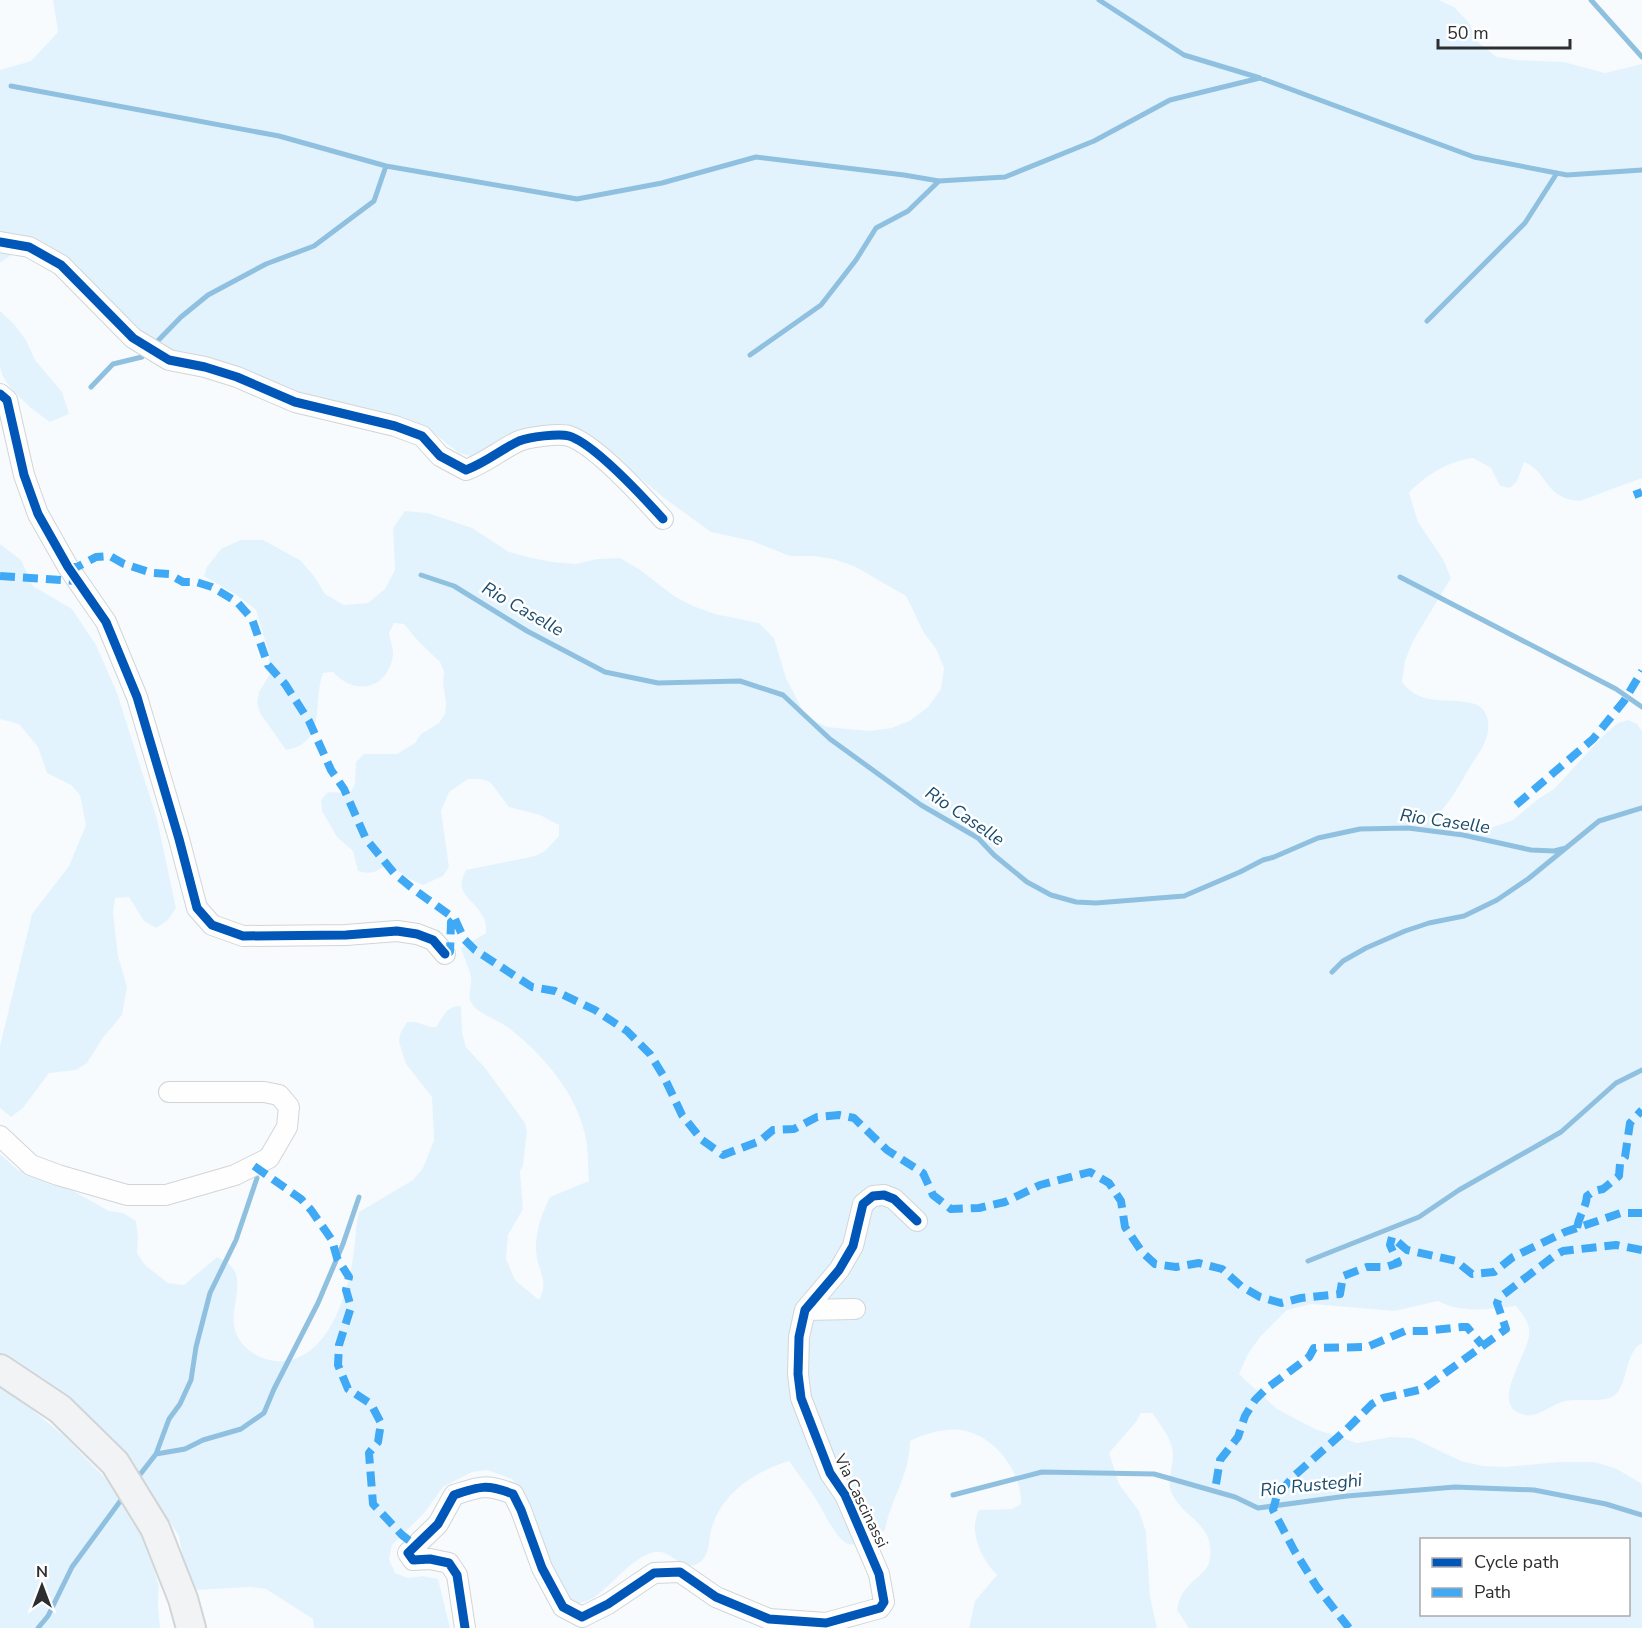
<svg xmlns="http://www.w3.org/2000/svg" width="1642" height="1628" viewBox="0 0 1642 1628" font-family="'Nunito Sans',sans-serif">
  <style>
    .green { fill: #e3f3fe; fill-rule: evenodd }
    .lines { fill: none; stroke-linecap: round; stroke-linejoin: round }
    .stream { stroke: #90c0e0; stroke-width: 5 }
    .street-casing { stroke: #d2d5d6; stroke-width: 22 }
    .secondary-casing { stroke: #d2d5d6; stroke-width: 32 }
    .street { stroke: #fefeff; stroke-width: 20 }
    .secondary { stroke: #f1f3f5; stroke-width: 28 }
    .quiet { stroke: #3fa9f5; stroke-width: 8; stroke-dasharray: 15 8; stroke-linecap: butt }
    .cycleway-casing { stroke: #fff; stroke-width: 13 }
    .cycleway { stroke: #0057b8; stroke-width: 9 }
    .labels { text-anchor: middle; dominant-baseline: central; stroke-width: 5; stroke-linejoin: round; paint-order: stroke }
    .street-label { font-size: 16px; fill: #2c2e2f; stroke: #fff }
    .water-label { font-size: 18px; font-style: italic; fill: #1a4c6c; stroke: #fff }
  </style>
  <rect width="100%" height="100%" fill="#f8fbfd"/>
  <path class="green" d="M53,0H1439L1454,7L1469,23L1479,43L1497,57L1517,60L1564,62L1605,73L1642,64V478L1580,501C1544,499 1548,471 1524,462L1517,481L1510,488L1500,486L1491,468L1473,458C1451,460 1424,476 1409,493L1418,522L1443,559L1451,578L1413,641L1405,661L1402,682C1422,708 1448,696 1475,704C1481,706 1485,711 1487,717C1493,739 1477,754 1467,772C1458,788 1450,801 1438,815L1441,825L1452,829L1479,832L1513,820L1537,800L1555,788L1602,737L1618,723L1628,720L1637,724L1642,731V1343C1623,1354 1629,1388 1612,1397C1599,1403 1580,1398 1566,1401C1555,1403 1544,1413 1532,1415C1528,1416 1523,1415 1519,1413C1490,1401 1532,1350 1529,1330C1528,1320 1522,1314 1516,1306C1490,1309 1462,1314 1438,1301L1394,1311L1312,1304L1287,1310L1260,1337L1248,1354L1239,1374L1277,1409L1315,1429L1357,1443L1390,1437L1413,1438L1461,1461L1483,1466L1505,1467L1559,1462H1595L1617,1469L1642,1484V1628H1189L1177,1610C1181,1580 1208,1578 1210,1558C1214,1523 1185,1520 1172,1494C1165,1478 1176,1464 1172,1448C1169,1435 1159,1423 1152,1413H1141L1136,1422L1109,1453L1119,1484L1139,1511L1146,1532L1150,1596L1157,1628H969L975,1601L997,1575C981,1559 968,1531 979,1510L1012,1509L1021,1504C1022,1472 994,1434 960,1430C945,1428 924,1434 910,1441C910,1475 891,1498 885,1530C875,1537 858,1549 846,1543C834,1536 822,1508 814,1496C806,1484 797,1473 789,1461C756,1471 723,1492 712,1527C708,1539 711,1557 697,1564C681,1572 669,1546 651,1553C627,1562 613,1585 593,1598C587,1602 578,1603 571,1604L548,1564L531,1504L512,1479L487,1470L472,1472L443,1487L425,1512L392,1545L389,1559L395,1573L408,1578L423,1576L438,1579L450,1628H314L313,1619L266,1589L251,1587L196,1590L184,1565L179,1536L120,1449L0,1357V1154L18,1170L61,1184L109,1211L123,1213L136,1221L138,1237L137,1253L145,1265L168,1283L184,1285L217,1257C227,1262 236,1267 237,1279C239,1294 232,1310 234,1325C238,1352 270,1367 294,1359C331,1348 348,1291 353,1257C356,1241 355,1227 359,1212L413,1180L423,1168L434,1140L432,1097L406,1064L399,1042L400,1034L407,1022C418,1020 425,1027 436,1027C443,1017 447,1005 461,1006L462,1032L466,1047L486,1069L525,1123L527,1131L523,1165L520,1171L523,1209L508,1235L506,1259L515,1280L539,1300C550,1280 537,1271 536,1251C535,1232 542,1213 550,1197L589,1181C588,1169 588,1157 587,1145C580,1097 546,1058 510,1029C499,1020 478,1014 472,1004C466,995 472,988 471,978C471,973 463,955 461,948L486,933C486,926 486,921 482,915C472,897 453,894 466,870L535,856L545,851L559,836V825L540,815L509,807L490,782L480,779H468L449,792L441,811L449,867L443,876L423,885L410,879L387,864C377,872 371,875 358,871L353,851L337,837L322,811L321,800L328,792L350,793L355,784L356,762L364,754H397L415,743L421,734L439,723L445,714L446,703L443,683L444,672L440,662L418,641L404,624L394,623L389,633C390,640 394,649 393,656C387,690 355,696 333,672L323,673C312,703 328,743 286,750L260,713L257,703L259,692L270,674L269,654L256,610L238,596L204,576L207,567L221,549L240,540H263L300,560L314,576L325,594L344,605L368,603L385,589L395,570L393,528L405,511L428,513L472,528L509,552L532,558L553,562L576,564L597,559L620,558L639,569L674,596L693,606L715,614L759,623L774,638L786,678L806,717L827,727L870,731L892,728L911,720L928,707L941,689L944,668L936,649L924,633L906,596L854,566L833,559L813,556H790L752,541L711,532L664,498L584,431L560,424L525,428L500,444L470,456L459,453L426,427L416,422L316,400L166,348L141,332L72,262L31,241L0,263V70L31,61L58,32ZM1422,1540H1628V1614H1422Z
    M0,311L14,324L26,340L35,360L62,392L69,414L50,422C34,411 3,387 0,367C0,350 0,329 0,311Z
    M0,544L21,560L33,586L72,609L96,645L117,693L157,819L176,908L168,920L156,928L144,921L129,897L115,898L113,912L118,956L127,987L122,1015L102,1039L87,1063L76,1070L49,1073L23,1108L11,1117L0,1108V1046L32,914L69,866L86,825L80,795L71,785L47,773L38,747L19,724L0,719Z
    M0,1388L23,1402L63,1435L111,1484L145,1539L159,1586L158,1606L160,1628H0Z"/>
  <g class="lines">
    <path class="stream" d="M1099,0L1184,55L1260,78L1474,157L1567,175L1642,170
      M1591,0L1642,57
      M11,86L279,136L386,166L577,199L662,183L756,157L904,175L939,181L1005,177L1094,141L1170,100L1260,78
      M1427,321L1525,223L1557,173
      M750,355L821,305L856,260L876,228L908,211L939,181
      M91,387L113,364L142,357L181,317L208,295L266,264L314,246L374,201L386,166
      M421,575L454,586L527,631L605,672L658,683L740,681L783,695L830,739L921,805L978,838L994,855L1027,882L1051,895L1076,902L1096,903L1184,896L1240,872L1263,860L1274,857L1318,838L1360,829L1408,828L1463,835L1531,850L1554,851L1566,848
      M1400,577L1616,689L1642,707
      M1332,972L1343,961L1366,948L1405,931L1429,923L1464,916L1497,900L1528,879L1599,821L1642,808
      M1308,1261L1419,1217L1459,1190L1561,1132L1616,1083L1642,1070
      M156,1454L169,1419L180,1404L191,1380L196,1347L210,1293L236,1240L257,1178
      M135,1481L156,1454L185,1449L203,1440L241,1429L264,1413L274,1389L318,1303L343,1244L359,1197
      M953,1495L1042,1472L1154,1474L1235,1497L1258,1508L1347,1496L1455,1487L1534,1490L1606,1504L1642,1515
      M38,1628L48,1616L72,1567L124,1496"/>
    <defs>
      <path id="street" d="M0,242L29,247L61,265L133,338L169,360L205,367L237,377L295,402L395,426L422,436L440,456L466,470C487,462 500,450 519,441C529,437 559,433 569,436C595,444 644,498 663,519
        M0,394L7,400L24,475L38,514L68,567L106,622L137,697L179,839L197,908L212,925L243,936L346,935L397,931L417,934L433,940L445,954
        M0,1136L31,1165L58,1175L127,1195H166L235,1175L269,1158L287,1127L289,1107L279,1095L264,1092H169
        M805,1310L855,1309
        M465,1628L457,1575L449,1563L430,1559L413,1560L408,1553L438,1524L454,1495C480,1486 487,1484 513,1494L521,1510L542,1568L563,1607L582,1617L608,1604L654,1573L680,1572L716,1597L769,1619L826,1623L880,1608L884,1602L879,1574L845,1495L830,1473L801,1398L798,1374L799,1337L805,1310L839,1270L853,1246L863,1204L873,1196L884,1195L894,1199L917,1221"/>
      <path id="secondary" d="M0,1369L60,1409L115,1463L155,1528L183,1599L191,1628"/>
    </defs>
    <use href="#street" class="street-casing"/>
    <use href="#secondary" class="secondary-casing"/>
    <use href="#street" class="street"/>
    <use href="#secondary" class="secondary"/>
    <path class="quiet" d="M1634,495L1642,492
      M68,567H77L96,557L110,556L124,564L152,573L169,574L183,582H196L212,587L237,602L252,619L268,665L285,684L309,721L331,770L344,789L366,839L394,873L412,888L455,919L464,939L475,950L532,987L555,991L595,1010L627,1031L650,1054L664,1077L682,1115L702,1140L723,1155L760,1141L773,1130L794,1129L817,1117L839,1115L854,1118L887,1150L923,1173L933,1195L951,1209L979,1208L1005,1202L1040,1185L1090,1172L1109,1183L1121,1201L1125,1227L1142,1252L1155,1264L1176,1267L1199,1263L1222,1269L1241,1286L1260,1297L1281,1303L1301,1298L1340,1294L1343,1276L1367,1267H1386L1398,1263L1390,1245L1392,1237L1407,1250L1456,1261L1472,1274L1494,1272L1513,1257L1565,1232L1621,1213H1642
      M0,576L78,581
      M1516,805L1593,739L1624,701L1642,671
      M445,954L450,952L451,922L455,919
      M254,1166L301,1199L311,1210L332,1240L337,1258L349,1277L346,1290L351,1307L339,1345L338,1365L348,1389L371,1404L381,1423L378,1442L369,1453L373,1504L402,1535L415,1545
      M1577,1228C1579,1215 1586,1208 1587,1196L1594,1191L1603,1189L1619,1176L1620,1164L1625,1157L1630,1123L1642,1110
      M1216,1484L1220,1460L1238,1437L1245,1416L1255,1400L1266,1389L1309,1357L1314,1348L1367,1347L1405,1331H1425L1462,1327H1467L1482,1345
      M1349,1628L1317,1587L1294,1550L1273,1510L1277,1495L1295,1475L1347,1429L1372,1404L1383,1398L1423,1389L1506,1329L1497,1303L1499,1298L1554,1256L1563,1251L1616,1245L1642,1250"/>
    <defs>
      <path id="cycleway" d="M0,242L29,247L61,265L133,338L169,360L205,367L237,377L295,402L395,426L422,436L440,456L466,470C487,462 500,450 519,441C529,437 559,433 569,436C595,444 644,498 663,519
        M0,394L7,400L24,475L38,514L68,567L106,622L137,697L179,839L197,908L212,925L243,936L346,935L397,931L417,934L433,940L445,954
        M465,1628L457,1575L449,1563L430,1559L413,1560L408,1553L438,1524L454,1495C480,1486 487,1484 513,1494L521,1510L542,1568L563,1607L582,1617L608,1604L654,1573L680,1572L716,1597L769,1619L826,1623L880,1608L884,1602L879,1574L845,1495L830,1473L801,1398L798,1374L799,1337L805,1310L839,1270L853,1246L863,1204L873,1196L884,1195L894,1199L917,1221"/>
    </defs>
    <use href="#cycleway" class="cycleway-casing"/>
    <use href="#cycleway" class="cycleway"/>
  </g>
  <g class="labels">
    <g class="street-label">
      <text transform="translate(861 1501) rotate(64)">Via Cascinassi</text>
    </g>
    <g class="water-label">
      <text transform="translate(523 609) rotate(30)">Rio Caselle</text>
      <text transform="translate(965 816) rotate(34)">Rio Caselle</text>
      <text transform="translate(1445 821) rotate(8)">Rio Caselle</text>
      <text transform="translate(1311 1485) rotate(-6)">Rio Rusteghi</text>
    </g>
  </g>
  <rect x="1420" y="1538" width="210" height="78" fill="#ffffff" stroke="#ababac" stroke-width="1.5"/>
  <rect x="1432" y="1558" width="30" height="9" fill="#0057b8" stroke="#ababac" stroke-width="1.5"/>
  <text x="1474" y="1568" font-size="18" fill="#2c2e2f">Cycle path</text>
  <rect x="1432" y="1588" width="30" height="9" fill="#3fa9f5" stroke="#ababac" stroke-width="1.5"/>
  <text x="1474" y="1598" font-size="18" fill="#2c2e2f">Path</text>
  <g transform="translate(42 1586)" stroke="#ffffff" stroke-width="4.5" paint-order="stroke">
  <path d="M0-4.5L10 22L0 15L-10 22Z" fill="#2c2e2f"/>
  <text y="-9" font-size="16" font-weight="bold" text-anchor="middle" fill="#2c2e2f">N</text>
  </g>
  <path d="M1438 39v9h132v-9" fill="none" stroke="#2c2e2f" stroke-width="3"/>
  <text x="1447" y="39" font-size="18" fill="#2c2e2f" stroke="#ffffff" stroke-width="4.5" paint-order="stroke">50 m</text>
</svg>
